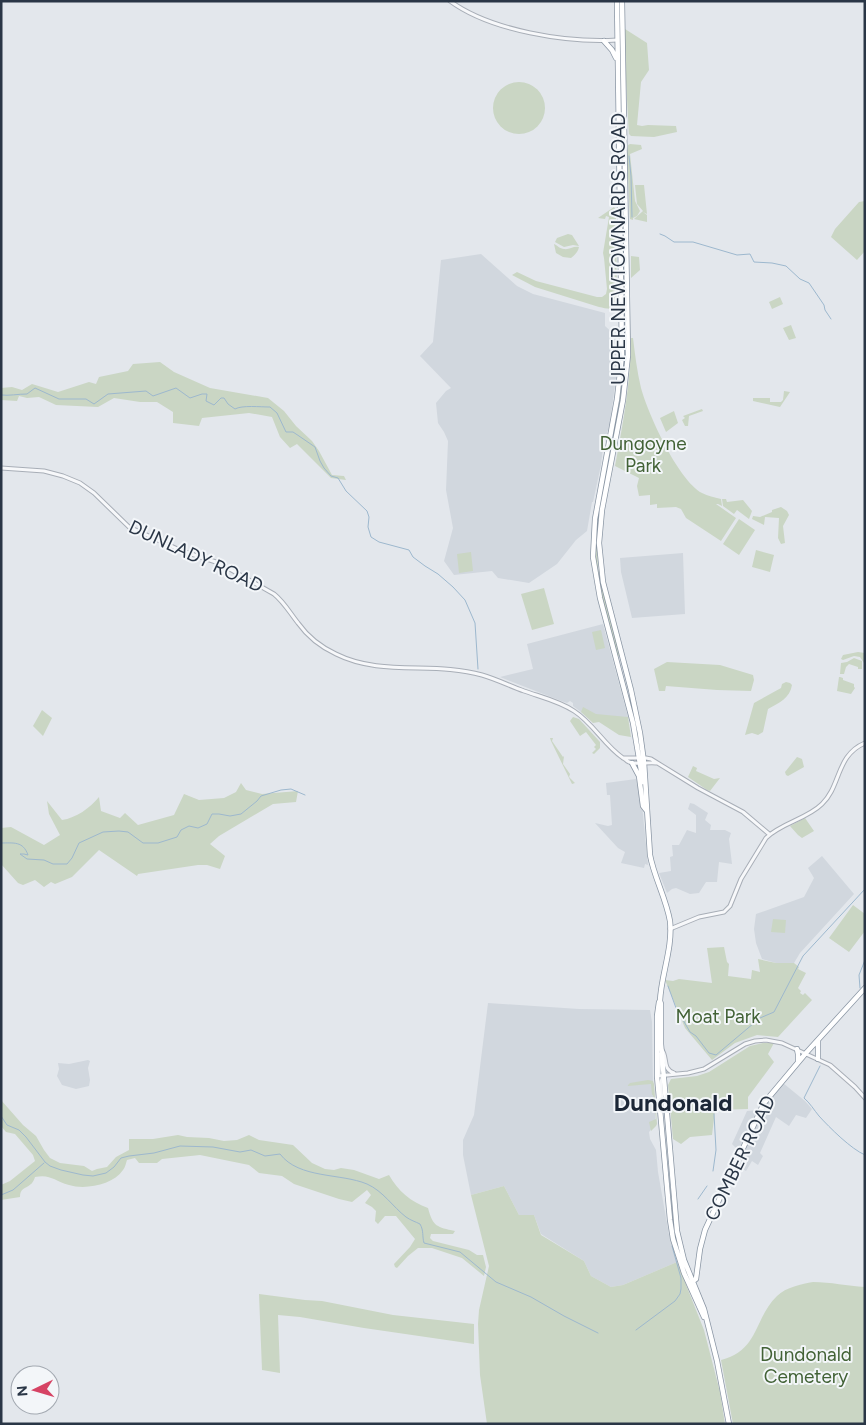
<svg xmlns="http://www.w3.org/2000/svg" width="866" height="1425" viewBox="0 0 866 1425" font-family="Figtree,sans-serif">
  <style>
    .built { fill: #d1d7de }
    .green { fill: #cad6c4 }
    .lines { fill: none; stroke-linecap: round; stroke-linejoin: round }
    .stream { stroke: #9db8ce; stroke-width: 1 }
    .minor-casing { stroke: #a8aeb7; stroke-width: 5 }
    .highway-casing { stroke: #8a96a4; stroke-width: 6 }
    .minor { stroke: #f7f8fa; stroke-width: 3 }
    .highway { stroke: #fff; stroke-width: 4.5 }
    .labels { text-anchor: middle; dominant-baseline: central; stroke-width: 4; stroke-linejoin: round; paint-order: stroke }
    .street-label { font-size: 19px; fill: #2a3646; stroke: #f3f6f9 }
    .park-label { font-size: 19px; fill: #426236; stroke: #f3f6f9 }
    .district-label { font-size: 24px; font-weight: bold; fill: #1c2737; stroke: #f3f6f9 }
  </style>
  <rect width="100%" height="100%" fill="#e3e7ec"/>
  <path class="built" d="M481,254L517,286L533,294L605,313V326L616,336L617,370L610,423L603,447L601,465L593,502H592L587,531L576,540L557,564L529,583L498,578L492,571L454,575L444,561L453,528L446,490L448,441L444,432L438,423L436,403L446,391L451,388L420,356L433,342L441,260Z
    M683,553L685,614L632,618L621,572L620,558Z
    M603,624L628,717L589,718L573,706V703L570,701L567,703L564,702L500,677L533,669L527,644Z
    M636,779L641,795L648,865L645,864L644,868L621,863L625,852L618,848L595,823L608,826L612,825L610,795H607L606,783Z
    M690,803L694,804L708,813L705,820L711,825L710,830H725L731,833L729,839L732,864L719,862L717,882H706L699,893L690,894L676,888L672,889L667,893L659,873L671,871L670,857L673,856L672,845H679L687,830L696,833V815L688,809Z
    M822,856L854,894L800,953L794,963H776L762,959L756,943L754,929L756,914L804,897L814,878L808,868Z
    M488,1003L579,1009L650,1010L652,1022L653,1087L656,1124L649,1132L650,1139L656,1150L658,1172L669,1235L677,1262L623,1285L611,1287L591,1276L584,1261L541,1234L534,1215H519L504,1186L471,1195L463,1155V1140L474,1115Z
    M88,1060L90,1061L88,1068L90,1080L89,1086L76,1089L62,1085L57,1076L59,1069L58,1063L69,1064Z
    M783,1083L805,1101L812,1109L806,1118L796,1115L789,1126L776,1117L760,1153L763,1156L758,1165L752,1161L746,1171L736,1165L764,1106Z
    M757,1110L739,1151L732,1144L747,1111Z"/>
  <path class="green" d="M625,29L647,43L649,70L641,82L637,125L642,126L648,125L676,126L677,132L654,137L631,136L629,134V136L625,62Z
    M493 108a26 26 0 1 1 52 0a26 26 0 1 1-52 0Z
    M623,143L625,254L624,300H623L622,187Z
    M630,144L641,145L642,149L630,154L635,201L640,211L637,216L633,218V220L630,219L627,155L628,145Z
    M635,185H644L647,214L643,212L647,215V222L634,219L643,211L637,204Z
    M865,201V251L857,260L831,237L835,229L859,202Z
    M614,207L616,210L617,299C616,312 609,309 599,307L535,287L512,275L517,272L536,281L597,297H602L606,294L607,289L604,258L603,253L609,217L606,216L605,219L598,218Z
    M568,234L572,235L579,246L573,245L564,247L555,242L557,238Z
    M554,244C557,245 560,249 564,249C569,250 573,246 579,247C578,252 575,255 571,258L563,257L556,253Z
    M631,256L639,257L640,270L631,278Z
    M780,297L783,304L772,309L769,302Z
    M791,325L796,338L789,340L783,328Z
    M625,335L626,336L623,389L612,442L622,376Z
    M631,338H633C635,355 637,371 641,388C648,414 678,480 702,493C708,496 714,497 721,499L722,506L718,504H716L736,518L721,541L686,518L681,509L676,507L657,508V504L650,505V495L639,496L637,486L639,478L615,466C623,423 631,381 631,338Z
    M160,362L174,372L210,388L268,398L284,411L296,426L312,441L319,451L332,475L344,476L346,480L331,478L297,444L290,448L280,437L272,417L249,413L202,418L199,426L173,423V412L157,402H140L114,398L98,407L56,405L39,397L27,398L19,396L17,401L1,400V388L12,387L22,390L32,384L58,392L89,382L96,384L99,377L128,371L133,364Z
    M784,391L790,392L780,407L753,401V398H770V402H781L783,400Z
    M702,409L703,411L689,416L688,426H685L682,420L685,418L683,416Z
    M674,411L678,423L666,432L660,418Z
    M722,499H726L727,502L743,500L752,511L749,519L737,510L734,514L723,506Z
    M781,507L787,511L789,515L783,526L785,543L781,544L778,538L779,518L765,517L764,525L752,519L753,516L760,517L772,512V510Z
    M599,513H600L597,545L598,568L620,656H617L601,593L595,554Z
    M739,519L755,530L739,555L723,544Z
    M756,550L774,555L770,572L752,567Z
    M471,552L473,571L459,573L457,554Z
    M544,588L554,624L532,630L521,594Z
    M601,630L605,648L596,650L592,632Z
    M858,652L865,653V668L864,663L860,657L854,656L843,660L841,659L843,655Z
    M854,658L862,661V669H858V667L849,664L846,667L844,674H840L841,663L847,662Z
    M667,662L720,665L753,675L754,680L751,691L717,690L666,686L665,691H659L654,669Z
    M840,677L843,678V680L854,684V687L855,688L851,694L837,691L839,677Z
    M786,682L790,683L792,685C790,698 779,703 768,709L763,732L758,735L752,733L745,735L754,703L781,688L782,684Z
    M583,707L596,714L628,717L631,737L619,735L599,722L593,723L581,712Z
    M42,710L52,718L43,736L33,726Z
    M573,717L579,719L600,742V748L594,754L592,753L596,749L594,747L596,745L586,732L580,736L570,721Z
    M550,738H553L552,741L563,757L564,756L563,764L570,774L569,777L575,783L572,784L551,741Z
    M797,757L802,759L804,767L788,776L786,775L785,772Z
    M693,766L697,768L696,771L714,779L720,778L710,791L707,790L688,777Z
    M241,783L246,790L262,794L298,791L296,802L273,804L219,836L210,844L225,856L220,869L207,865H198L138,874L137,876L99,850L72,877L55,884L51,882L44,887L35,880L23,885L18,883L1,864V828L11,827L44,845L60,835L49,814L47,801L62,820C76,818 90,808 99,797L101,811L120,818L125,813L138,825L174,815L184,794L199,800L224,798L236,792Z
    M805,818L814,831L802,838L798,835L790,826Z
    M853,905L865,914V931L849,952L829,938Z
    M773,919L786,920L785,933L771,932Z
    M724,947L727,962L729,964L728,976L751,979L752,970L760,972L758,959L776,963H794L799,967L798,969L806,973L798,988L801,991L800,993L803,995L805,993L812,1000L778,1037L757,1035L735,1043L712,1060L685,1028L665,980L673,981L679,979L712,983L707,948Z
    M763,1043H774L768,1054L774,1062L748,1097V1109L715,1110L712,1135L690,1137L681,1144L673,1139L668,1085L671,1079L697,1076L709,1072L750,1046Z
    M648,1080L653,1081L654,1084L657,1124L656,1126L651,1131L649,1122L656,1119L653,1095H652L651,1084L627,1086L630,1083Z
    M1,1100L23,1125L36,1136L44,1150L50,1158L60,1163L84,1166L92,1171L97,1169L107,1167L116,1157L129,1150V1139H153L178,1135L187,1137L209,1138L224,1141L237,1140L249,1135L259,1140L293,1145L312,1163L325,1169L334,1170L341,1168L354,1170L379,1179L389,1175C398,1191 411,1202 428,1208C433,1227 437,1227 455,1231L453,1234H431L430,1238L433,1241L469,1250L477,1255H483L486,1267L484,1276L462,1258L432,1248H418L408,1256L397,1268L395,1267L394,1264L410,1247L415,1239L396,1216H385L378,1224L375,1221L376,1211L372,1207L365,1203L371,1195L367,1190L352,1202L339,1199L294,1184L282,1176L259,1173L249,1165L200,1155L162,1159L157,1163H139L135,1158L127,1160C126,1163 125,1168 123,1170C113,1185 85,1190 69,1185C54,1181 51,1174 35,1177C35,1178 32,1184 31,1184C25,1189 20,1188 20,1197L1,1200V1185L10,1181L35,1161L33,1155L15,1134L6,1132L1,1126Z
    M504,1186L519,1215H534L541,1235L584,1261L591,1276L611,1287L623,1285L677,1262L704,1330L720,1392L725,1424H487L480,1375L478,1324L479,1310L489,1266L471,1195Z
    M813,1282C831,1282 847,1286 865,1287V1424H733L721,1360C759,1351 754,1318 777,1296C786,1287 802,1284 813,1282Z
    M259,1294L305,1300L322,1301L393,1315L474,1324V1344L364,1328L300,1317L278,1315L280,1373L262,1370Z"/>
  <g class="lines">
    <path class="stream" d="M629,156L631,176L632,217
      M660,234L665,236L674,242H693L737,255L750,254L754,262L772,263L786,266L800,279L809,283L824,305L825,310L831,319
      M1,395C9,396 18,394 27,394L35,388L59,399H86L94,404L108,394L146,391L153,396L176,388L190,398L202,394H207L206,401L214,405L221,398H224L228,404L235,409C242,405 260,407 270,407L277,413L286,432H293L299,436L315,447L320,461L324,468L331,476L338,478L346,491L367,511L369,517L368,527L371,537L379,542L409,550L413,557L425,566L438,574L453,587L465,600L475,623L478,669
      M1,843C14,843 23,841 28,855L24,854H20L27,859L44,860L53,864H67L72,858L79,843L103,832L119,831L128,832L143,843H158L177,837L181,830L189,826L198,828L207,824L212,814H219L230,816L241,814L257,801L261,796L281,790L291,789L305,795
      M668,986L676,1008L690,1032L696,1036L709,1053L716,1055L760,1018L774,1012L803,956L865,889
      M860,988L859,975L865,960
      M820,1066L804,1098C810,1103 814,1110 819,1116C830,1128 851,1149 865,1155
      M1,1116L7,1125L19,1130L26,1137L45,1162L50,1166L61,1170L83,1175L93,1176L106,1173L114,1167L121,1158L129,1156L154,1153L180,1146L213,1147L240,1152L251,1150L265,1156L280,1154C299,1179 341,1173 367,1184C383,1191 393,1207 406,1217C410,1220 416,1222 420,1224C424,1231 422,1236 424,1243L460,1252L496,1282L531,1297L564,1316L598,1333
      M713,1171L716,1150L714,1114
      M1,1195L13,1190L44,1163
      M698,1199L707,1186
      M636,1330L675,1301L680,1294L681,1289V1278L672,1246"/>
    <defs>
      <path id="minor" d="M450,1C491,31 567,43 617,40
        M1,468L44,471L63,476L80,483L94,493L129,527L182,551L219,563L274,594C284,602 290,613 298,623C308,637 321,647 336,654C382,677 434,661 482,675C496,679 510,686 524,691C541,697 559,701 574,711C593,723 604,745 623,758C627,760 625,760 629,762C637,765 647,762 656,763
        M623,758H646L651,759L698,788L743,812L769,834
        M670,929L699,917L724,912L730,906L741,879L766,838C781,823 807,819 822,804C841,786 836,755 865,743
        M662,1050C668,1058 662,1069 674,1073
        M659,1075L660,1054
        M657,1076L688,1073L704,1069L745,1044L755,1041L766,1040L782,1043L830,1065L855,1087L865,1098
        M660,1112L662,1110V1107L661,1082L663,1075"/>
      <path id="highway" d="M617,1L622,355L617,399L595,519L593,557L600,598L633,723L643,782
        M622,1L628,355L623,400L602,510L599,543L603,582L631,690L640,733L644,762L650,855C654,877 666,898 670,921C673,948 661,975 660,1001L661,1004V1044L677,1231L684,1260L704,1309L717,1361L729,1424
        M604,41L612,50L616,58
        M632,763L639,776L643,806L646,810
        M659,1002L657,1016V1076L670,1220L673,1239L684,1273L704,1317
        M818,1041V1059
        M797,1049L798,1054V1061
        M689,1284L696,1279L700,1249L705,1230L764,1103L806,1053L865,988"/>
    </defs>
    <use href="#minor" class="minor-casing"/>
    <use href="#highway" class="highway-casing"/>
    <use href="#minor" class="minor"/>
    <use href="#highway" class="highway"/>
  </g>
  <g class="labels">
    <g class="street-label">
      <text transform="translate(618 249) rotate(-90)">UPPER NEWTOWNARDS ROAD</text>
      <text transform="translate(196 556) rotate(25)">DUNLADY ROAD</text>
      <text transform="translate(740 1158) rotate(-64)">COMBER ROAD</text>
    </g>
    <g class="park-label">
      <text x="643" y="443">Dungoyne<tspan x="643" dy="22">Park</tspan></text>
      <text x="718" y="1016">Moat Park</text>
      <text x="806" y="1354">Dundonald<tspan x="806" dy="22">Cemetery</tspan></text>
    </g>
    <g class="district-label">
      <text x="673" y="1102">Dundonald</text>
    </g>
  </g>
  <rect width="866" height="1425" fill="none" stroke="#2a3646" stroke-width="5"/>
  <g transform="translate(35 1390) rotate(265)"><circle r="24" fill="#f3f6f9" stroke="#a3a9b1"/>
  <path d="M0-4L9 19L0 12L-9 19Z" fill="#d64364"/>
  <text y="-8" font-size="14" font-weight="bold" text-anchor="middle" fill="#2a3646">N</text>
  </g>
</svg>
